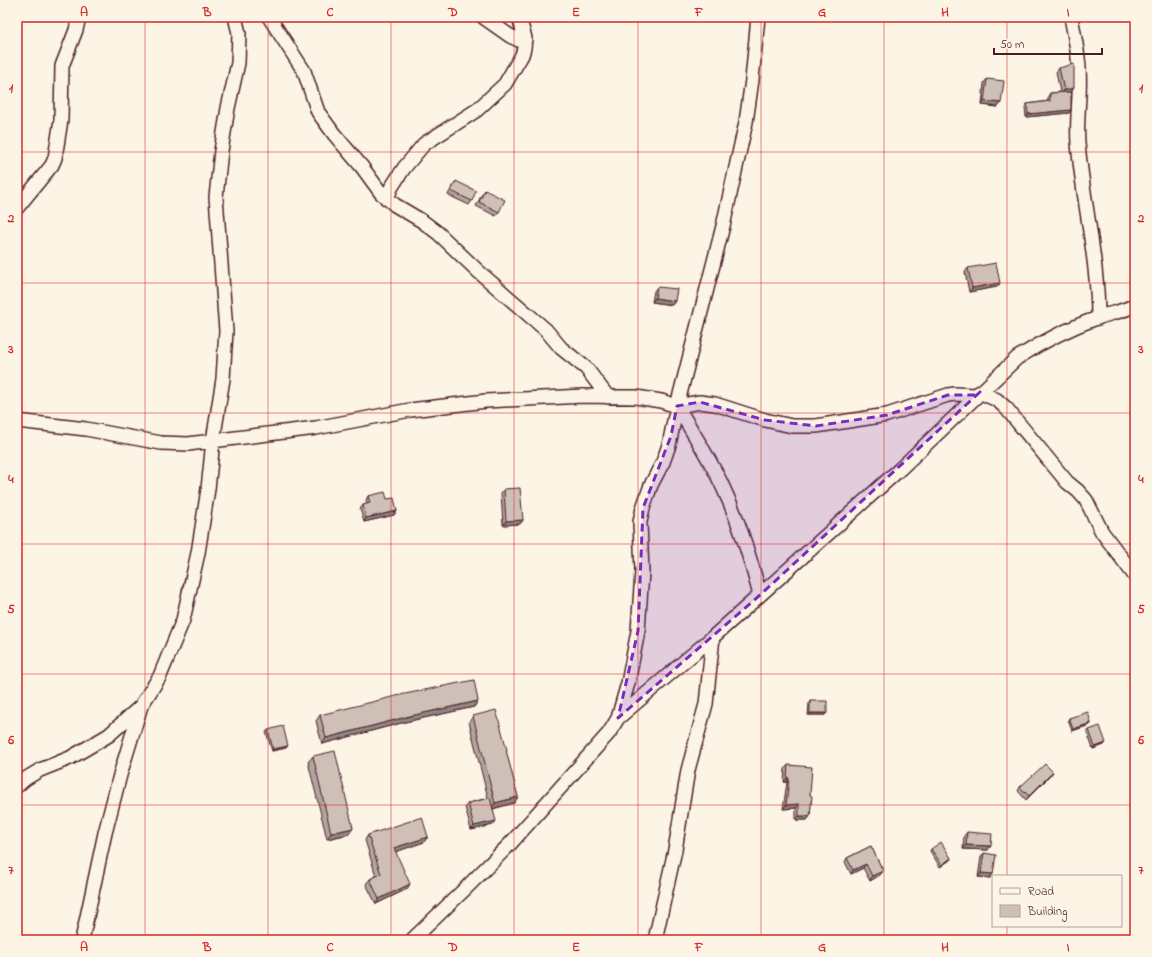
<svg xmlns="http://www.w3.org/2000/svg" width="1152" height="957" viewBox="0 0 1152 957" font-family="'Indie Flower',sans-serif">
  <style>
    .lines { fill: none; stroke-linecap: round; stroke-linejoin: round }
    .street-casing { stroke: #4a1f2b; stroke-width: 16 }
    .street { stroke: #fcf5e5; stroke-width: 13 }
    .wall { fill: #b2a59d; stroke: #4a1f2b }
    .shaded-wall { fill: #918680; stroke: #4a1f2b }
    .building { fill: #cfc0b7; stroke: #4a1f2b }
    .marked { fill: #7b2cbf; fill-opacity: 0.2; stroke: #7b2cbf; stroke-width: 3; stroke-dasharray: 8 5; stroke-linejoin: round }
    .grid { fill: none; stroke: #d62828; stroke-width: 1; stroke-opacity: 0.55 }
    .neatline { fill: none; stroke: #d62828; stroke-width: 1.5 }
    .grid-label { font-size: 13px; text-anchor: middle; font-weight: bold; fill: #d62828 }
  </style>
  <rect width="100%" height="100%" fill="#fcf5e5"/>
  <filter id="ink" filterUnits="userSpaceOnUse"><feTurbulence type="fractalNoise" baseFrequency=".025" numOctaves="2"/><feDisplacementMap in="SourceGraphic" scale="8" xChannelSelector="R" yChannelSelector="G"/><feConvolveMatrix kernelMatrix="1 2 1 2 8 2 1 2 1" color-interpolation-filters="sRGB"/></filter>
  <g filter="url(#ink)">
    <g class="lines">
      <defs>
        <path id="street" d="M269,17L304,71L318,112L334,134L362,167L381,193L395,205L422,221L438,233L479,272L546,330L561,348L586,368L608,397
          M483,17L510,36L521,41L525,40
          M1071,17C1074,33 1078,51 1079,68C1081,93 1076,118 1078,143C1083,202 1098,259 1098,318
          M387,199L391,188L404,168L424,144L477,110L505,84L522,55L524,48L525,38L519,17
          M17,208L52,165L55,158L61,120L62,66L76,30L79,17
          M677,406C694,435 713,463 726,494C741,526 751,561 760,595
          M17,421L86,429L161,443L188,444L316,428L410,410L486,401L583,396L636,397L661,401L677,406L700,402L715,404L765,420L792,426H816L887,415L948,395L955,394L975,395L980,392L997,400L1006,408L1067,482L1078,491L1086,500L1102,532L1135,576
          M618,718L628,683L638,631L642,572L640,522L643,508L651,485L663,462L669,445L677,406L723,226L746,122L752,80L758,17
          M17,786L25,779L40,770L70,758L109,735L141,706L160,676L183,620L198,553L208,489L213,441L223,379L226,331L216,197L221,151L228,108L238,63L239,33L235,17
          M82,940L105,833L120,775L141,706
          M412,940L466,888L511,843L609,733L618,718L713,637L760,595L900,469L1017,358C1042,342 1069,328 1097,318C1110,313 1123,312 1135,305
          M655,940L675,850L688,770L706,704L713,637"/>
      </defs>
      <use href="#street" class="street-casing"/>
      <use href="#street" class="street"/>
    </g>
    <path class="wall" d="M1059,68L1071,92V110L1069,113L1026,117L1025,107L1027,104L1048,101V96L1050,93L1060,92L1056,72Z
      M987,79L1001,103L998,107L982,105L984,83Z
      M456,181L472,201L469,205L448,195L453,185Z
      M485,190L499,212L496,216L476,206L482,194Z
      M968,268L1000,283L997,287L969,292L965,272Z
      M657,287L675,301L672,305L652,302L654,291Z
      M504,489L523,520L520,524L503,525L501,493Z
      M368,496L387,499L397,511L394,515L364,522L360,509L363,505L367,504L366,500Z
      M478,701L474,707L405,722L322,744L316,721L320,715Z
      M810,701L825,715H808L809,703Z
      M473,716L507,750L506,752L518,797L514,803L493,809V825L471,830L465,807L468,803L488,798L469,722Z
      M1069,718L1091,723L1090,725L1072,731L1068,720Z
      M268,730L288,746L286,748L272,751L266,732Z
      M1089,730L1104,745L1093,749L1087,732Z
      M313,756L353,828L349,834L327,839L308,762Z
      M788,765L810,795V816L807,820H796V808L783,809L787,782H784L785,769Z
      M1050,776L1026,800L1018,791L1020,787Z
      M967,832L988,850L963,849L964,836Z
      M368,835L424,842L395,852L407,889L376,904L366,884L370,879L376,876L365,840Z
      M871,846L883,871L880,875L870,881L863,868L851,874L845,862L847,858Z
      M931,849L951,858L950,860L940,867L930,851Z
      M984,853L993,874L990,878L978,877L981,857Z"/>
    <path class="shaded-wall" d="M1074,88L1071,92L1061,94L1064,90Z
      M984,101L1001,103L998,107L982,105Z
      M1071,110L1069,113L1026,117L1028,114Z
      M1000,283L997,287L969,292L972,288Z
      M655,298L675,301L672,305L652,302Z
      M397,511L394,515L364,522L366,518Z
      M523,520L520,524L503,525L506,521Z
      M478,701L474,707L405,722L322,744L326,738L410,716Z
      M810,713H827L825,715H808Z
      M1091,723L1090,725L1072,731L1073,729Z
      M1106,743L1104,745L1093,749L1095,747Z
      M288,746L286,748L272,751L273,749Z
      M1053,772L1050,776L1026,800L1029,796Z
      M787,778H789L787,782H784Z
      M518,797L514,803L491,809L495,803Z
      M799,804L796,808L783,809L786,805Z
      M799,816H810L807,820H796Z
      M496,821L493,825L471,830L474,826Z
      M353,828L349,834L327,839L331,833Z
      M428,837L424,842L390,854L394,848Z
      M966,845L991,846L988,850L963,849Z
      M951,858L950,860L940,867L942,865Z
      M866,864L863,868L851,874L853,870Z
      M883,871L880,875L870,881L872,876Z
      M981,873L993,874L990,878L978,877Z
      M410,884L407,889L376,904L379,899Z"/>
    <path class="building" d="M1074,64V88L1064,90L1059,68Z
      M987,79L1004,81L1001,103L984,101Z
      M1071,92V110L1028,114L1027,104L1050,101V93Z
      M456,181L476,191L472,201L451,191Z
      M485,190L505,200L499,212L479,202Z
      M996,263L1000,283L972,288L968,268Z
      M657,287L677,289L675,301L655,298Z
      M520,488L523,520L506,521L504,489Z
      M385,492L387,499L394,498L397,511L366,518L363,505L370,503L368,496Z
      M474,680L478,701L410,716L326,738L320,715L400,695Z
      M810,701H827V713H810Z
      M496,710L507,750H506L518,797L495,803L473,716Z
      M1088,712L1091,723L1073,729L1069,718Z
      M283,726L288,746L273,749L268,730Z
      M1100,726L1106,743L1095,747L1089,730Z
      M335,751L353,828L331,833L313,756Z
      M1045,764L1053,772L1029,796L1020,787Z
      M788,765L812,767L810,795L812,796L810,816H799V804L786,805L789,778H787Z
      M490,798L496,821L474,826L468,803Z
      M422,817L428,837L394,848L410,884L379,899L370,879L381,874L368,835Z
      M967,832L992,834L991,846L966,845Z
      M941,842L951,858L942,865L931,849Z
      M871,846L883,871L872,876L866,864L853,870L847,858Z
      M984,853L996,855L993,874L981,873Z"/>
  </g>
  <path class="marked" d="M980,392L760,595L618,718L638,631L643,508L671,436L677,406L700,402L765,420L816,426L887,415L948,395H975Z"/>
  <path class="grid" d="M145,17V940M268,17V940M391,17V940M514,17V940M638,17V940M761,17V940M884,17V940M1007,17V876M17,152H1135M17,283H1135M17,413H1135M17,544H1135M17,674H1135M17,805H1135M1007,926V940"/>
  <rect width="1152" height="957" fill="none" stroke="#fcf5e5" stroke-width="44"/>
  <rect x="992" y="875" width="130" height="52" fill="#fcf5e5" stroke="#b59f9b"/>
  <rect x="1000" y="888" width="20" height="6" fill="#fcf5e5" stroke="#b59f9b"/>
  <text x="1028" y="895" font-size="12" fill="#4a1f2b">Road</text>
  <rect x="1000" y="905" width="20" height="12" fill="#cfc0b7" stroke="#b59f9b"/>
  <text x="1028" y="915" font-size="12" fill="#4a1f2b">Building</text>
  <path d="M994 48v6h108v-6" fill="none" stroke="#4a1f2b" stroke-width="2"/>
  <text x="1000" y="48" font-size="12" fill="#4a1f2b" stroke="#fcf5e5" stroke-width="3" paint-order="stroke">50 m</text>
  <rect x="22" y="22" width="1108" height="913" class="neatline"/>
  <g class="grid-label">
    <text x="84" y="16">A</text>
    <text x="207" y="16">B</text>
    <text x="330" y="16">C</text>
    <text x="453" y="16">D</text>
    <text x="576" y="16">E</text>
    <text x="699" y="16">F</text>
    <text x="822" y="16">G</text>
    <text x="945" y="16">H</text>
    <text x="1068" y="16">I</text>
    <text x="11" y="92">1</text>
    <text x="1141" y="92">1</text>
    <text x="11" y="222">2</text>
    <text x="1141" y="222">2</text>
    <text x="11" y="353">3</text>
    <text x="1141" y="353">3</text>
    <text x="11" y="483">4</text>
    <text x="1141" y="483">4</text>
    <text x="11" y="613">5</text>
    <text x="1141" y="613">5</text>
    <text x="11" y="744">6</text>
    <text x="1141" y="744">6</text>
    <text x="11" y="874">7</text>
    <text x="1141" y="874">7</text>
    <text x="84" y="951">A</text>
    <text x="207" y="951">B</text>
    <text x="330" y="951">C</text>
    <text x="453" y="951">D</text>
    <text x="576" y="951">E</text>
    <text x="699" y="951">F</text>
    <text x="822" y="951">G</text>
    <text x="945" y="951">H</text>
    <text x="1068" y="951">I</text>
  </g>
</svg>
